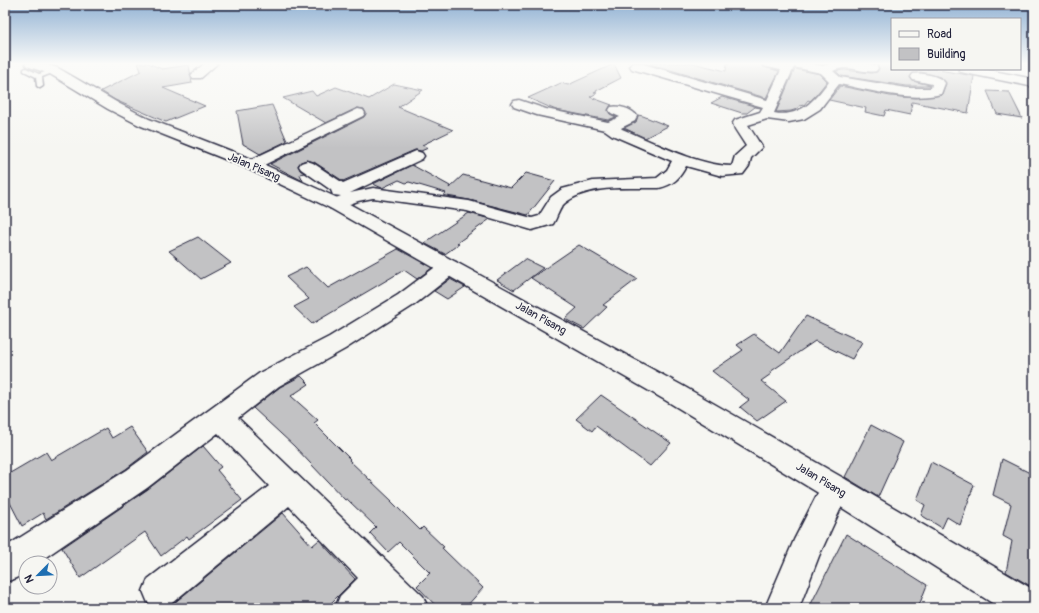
<svg xmlns="http://www.w3.org/2000/svg" width="1039" height="613" viewBox="0 0 1039 613" font-family="Pangolin,sans-serif">
  <style>
    .building { fill: #c2c2c4; stroke: #22223b }
    .lines { fill: none; stroke-linecap: round; stroke-linejoin: round }
    .lane-casing { stroke: #22223b; stroke-width: 3 }
    .street-casing { stroke: #22223b; stroke-width: 3 }
    .secondary-casing { stroke: #22223b; stroke-width: 3 }
    .lane { fill: #f6f6f2; fill-rule: evenodd }
    .street { fill: #f6f6f2; fill-rule: evenodd }
    .secondary { fill: #f6f6f2; fill-rule: evenodd }
    .labels { text-anchor: middle; dominant-baseline: central; stroke-width: 4; stroke-linejoin: round; paint-order: stroke }
    .street-label { font-size: 11px; fill: #22223b; stroke: #f6f6f2 }
  </style>
  <rect width="100%" height="100%" fill="#f6f6f2"/>
  <filter id="ink" filterUnits="userSpaceOnUse"><feTurbulence type="fractalNoise" baseFrequency=".025" numOctaves="2"/><feDisplacementMap in="SourceGraphic" scale="8" xChannelSelector="R" yChannelSelector="G"/><feConvolveMatrix kernelMatrix="1 2 1 2 8 2 1 2 1" color-interpolation-filters="sRGB"/></filter>
  <g filter="url(#ink)">
    <path class="building" d="M138,63H148L162,69L189,65L192,83L163,88L205,106L166,122L115,100L101,91L141,71Z
      M651,63H693L726,71L727,63H761L764,67L779,71L766,98L650,64Z
      M870,63H892V69H933L974,76L968,113L912,102L910,115L886,110L884,116L865,112L866,108L829,100L840,86L890,96L916,98L941,95L946,84L940,77L921,72L913,73L910,78L913,81L930,85V86H907L841,76L836,71L844,70L871,73L877,72L879,69L877,64Z
      M614,64L621,78L594,92L597,93L590,97L612,105L610,106L608,111L610,114L616,117L608,120L556,110L528,98L561,83L568,85Z
      M795,69L820,74L827,81L817,94L810,101L808,100L804,105L799,106L797,109L791,111L776,112Z
      M394,84L423,90L398,107L453,130L422,145L428,148L421,151L415,150L343,181L314,162L307,160L301,162L298,165L300,170L304,173L300,174L303,181L270,164L364,117L366,114L364,109L357,108L326,123L283,98L312,91L316,96L336,87L369,99Z
      M987,91L1009,92L1022,118L997,114Z
      M722,97L761,108L755,107L747,113H742L711,103Z
      M272,105L287,141L260,154L243,144L237,111Z
      M638,115L643,116L668,126L645,138L624,128L636,122Z
      M412,165L450,186L449,188L463,175L511,188L526,173L555,181L528,215L469,200L447,196L443,195L446,193L409,182L406,183L399,180L382,188L373,184Z
      M469,213L490,219L457,243L459,244L445,254L424,243Z
      M198,237L231,263L201,279L169,251Z
      M579,245L637,279L603,305L607,307L584,329L565,319L577,308L531,278Z
      M398,249L432,268L417,279L404,270L312,324L294,307L309,299L286,277L306,267L328,288Z
      M525,259L543,268L514,290L497,280Z
      M450,279L465,287L447,299L434,291Z
      M806,316L862,342L852,359L815,341L770,372L771,374L761,381L786,401L757,421L740,407L749,400L712,371L743,350L737,345L754,334L780,353Z
      M301,376L309,384L291,396L318,420L314,423L350,459L349,460L392,501H391L420,530L423,527L444,547L442,548L483,588L465,608H438L417,586L430,573L399,542L388,552L370,533L376,527L347,499L345,500L294,446L253,408L280,387Z
      M601,395L671,443L650,466L596,426L592,431L576,419Z
      M871,425L903,442L878,497L845,477Z
      M130,427L148,452L126,469L46,519L43,513L22,526L5,493V476L46,452L51,460L106,428L112,438Z
      M203,446L221,467L217,470L242,500L189,539L187,536L161,556L145,532L80,578L62,548L148,489Z
      M1002,459L1034,475V588L1006,572L1012,541L1003,536L1011,504L993,495Z
      M931,462L974,485L960,525L947,517L942,528L921,515L925,505L917,500Z
      M283,513L312,546L319,540L355,579L326,608H164L173,604Z
      M846,534L927,585L918,608H809Z"/>
    <g class="lines">
      <defs>
        <path id="lane" d="M26,68L39,74L54,69L57,71L42,77L43,86L40,88L37,86L36,77L24,71V69Z"/>
        <path id="street" d="M205,63H218L201,78H193L191,75Z
          M632,63H640L767,100L781,70L764,66L762,63H806L823,66L831,63H863L876,65L878,68L876,71C862,74 848,63 833,71L840,77L907,88H931L932,84L913,80L911,77L913,74C921,72 941,76 945,83L941,94C909,102 871,90 839,84L820,109L804,119L789,122L767,119L748,125L762,147L751,158L749,166L743,174L722,176L686,166C680,178 673,185 659,188C630,189 590,183 565,203C559,208 557,218 553,224L532,230L467,211L373,198L358,201L336,209L330,208L327,204L330,200L341,196L333,195L331,190L301,169L299,166L301,163L307,161L313,163L343,183L416,151L422,153L424,156L422,159L350,193L373,188L469,201L532,218L539,216L551,197L562,189L593,181L657,178L667,170L672,161L612,135L605,130L537,115L514,107L512,104L514,101L519,100L546,109L608,122L620,117L611,113L609,110L611,107C619,105 632,109 637,116L635,121L621,128L622,129C653,142 699,166 732,166L735,156L746,146L735,129L733,123L735,120L760,112L763,107L632,69L630,66ZM794,67L821,73L829,81C815,100 800,118 774,113Z
          M959,69H983L1034,79V87L965,73L961,72Z
          M358,109L363,110L365,113L363,116L258,168L252,170L246,168L244,165L246,162Z
          M449,261L456,262L459,267L456,272L414,305L345,349L279,386L238,418L423,596L428,608H387L381,602L376,608H335L340,596L358,578L289,506L172,603L160,608L148,603L143,591L148,579L269,486L218,433L147,488L37,563H26V571L17,578L5,582V547L127,470L261,372L329,337L398,295L442,262Z
          M835,475L845,479L850,488L819,556L799,608H765L794,540L825,479Z"/>
        <path id="secondary" d="M25,63H41L58,68L118,103L149,119L254,160L342,200L683,386L845,479L1034,590V608H1000L825,497L665,400L330,208L242,166L139,125L108,109L50,74L27,66Z"/>
      </defs>
      <use href="#lane" class="lane-casing"/>
      <use href="#street" class="street-casing"/>
      <use href="#secondary" class="secondary-casing"/>
      <use href="#lane" class="lane"/>
      <use href="#street" class="street"/>
      <use href="#secondary" class="secondary"/>
    </g>
  </g>
  <linearGradient id="sky" x2="0" y2="1"><stop stop-color="#90b1d3"/><stop offset="0.43" stop-color="#fbfbf9"/><stop offset="1" stop-color="#fbfbf9" stop-opacity="0"/></linearGradient>
  <rect width="1039" height="148" fill="url(#sky)"/>
  <g class="labels">
    <g class="street-label">
      <text transform="translate(254 167) rotate(23)">Jalan Pisang</text>
      <text transform="translate(541 318) rotate(29)">Jalan Pisang</text>
      <text transform="translate(821 480) rotate(31)">Jalan Pisang</text>
    </g>
  </g>
  <rect width="1039" height="613" fill="none" stroke="#f6f6f2" stroke-width="20"/>
  <rect x="10" y="10" width="1019" height="593" fill="none" stroke="#22223b" stroke-width="1.5" filter="url(#ink)"/>
  <rect x="891" y="18" width="130" height="52" fill="#f6f6f2" stroke="#a1a1a9"/>
  <rect x="899" y="31" width="20" height="6" fill="#f6f6f2" stroke="#a1a1a9"/>
  <text x="927" y="38" font-size="12" fill="#22223b">Road</text>
  <rect x="899" y="48" width="20" height="12" fill="#c2c2c4" stroke="#a1a1a9"/>
  <text x="927" y="58" font-size="12" fill="#22223b">Building</text>
  <g transform="translate(38 575) rotate(246)"><circle r="19" fill="#f6f6f2" stroke="#a1a1a9"/>
  <path d="M0-3L7 15L0 10L-7 15Z" fill="#1f6fb2"/>
  <text y="-6" font-size="11" font-weight="bold" text-anchor="middle" fill="#22223b">N</text>
  </g>
</svg>
